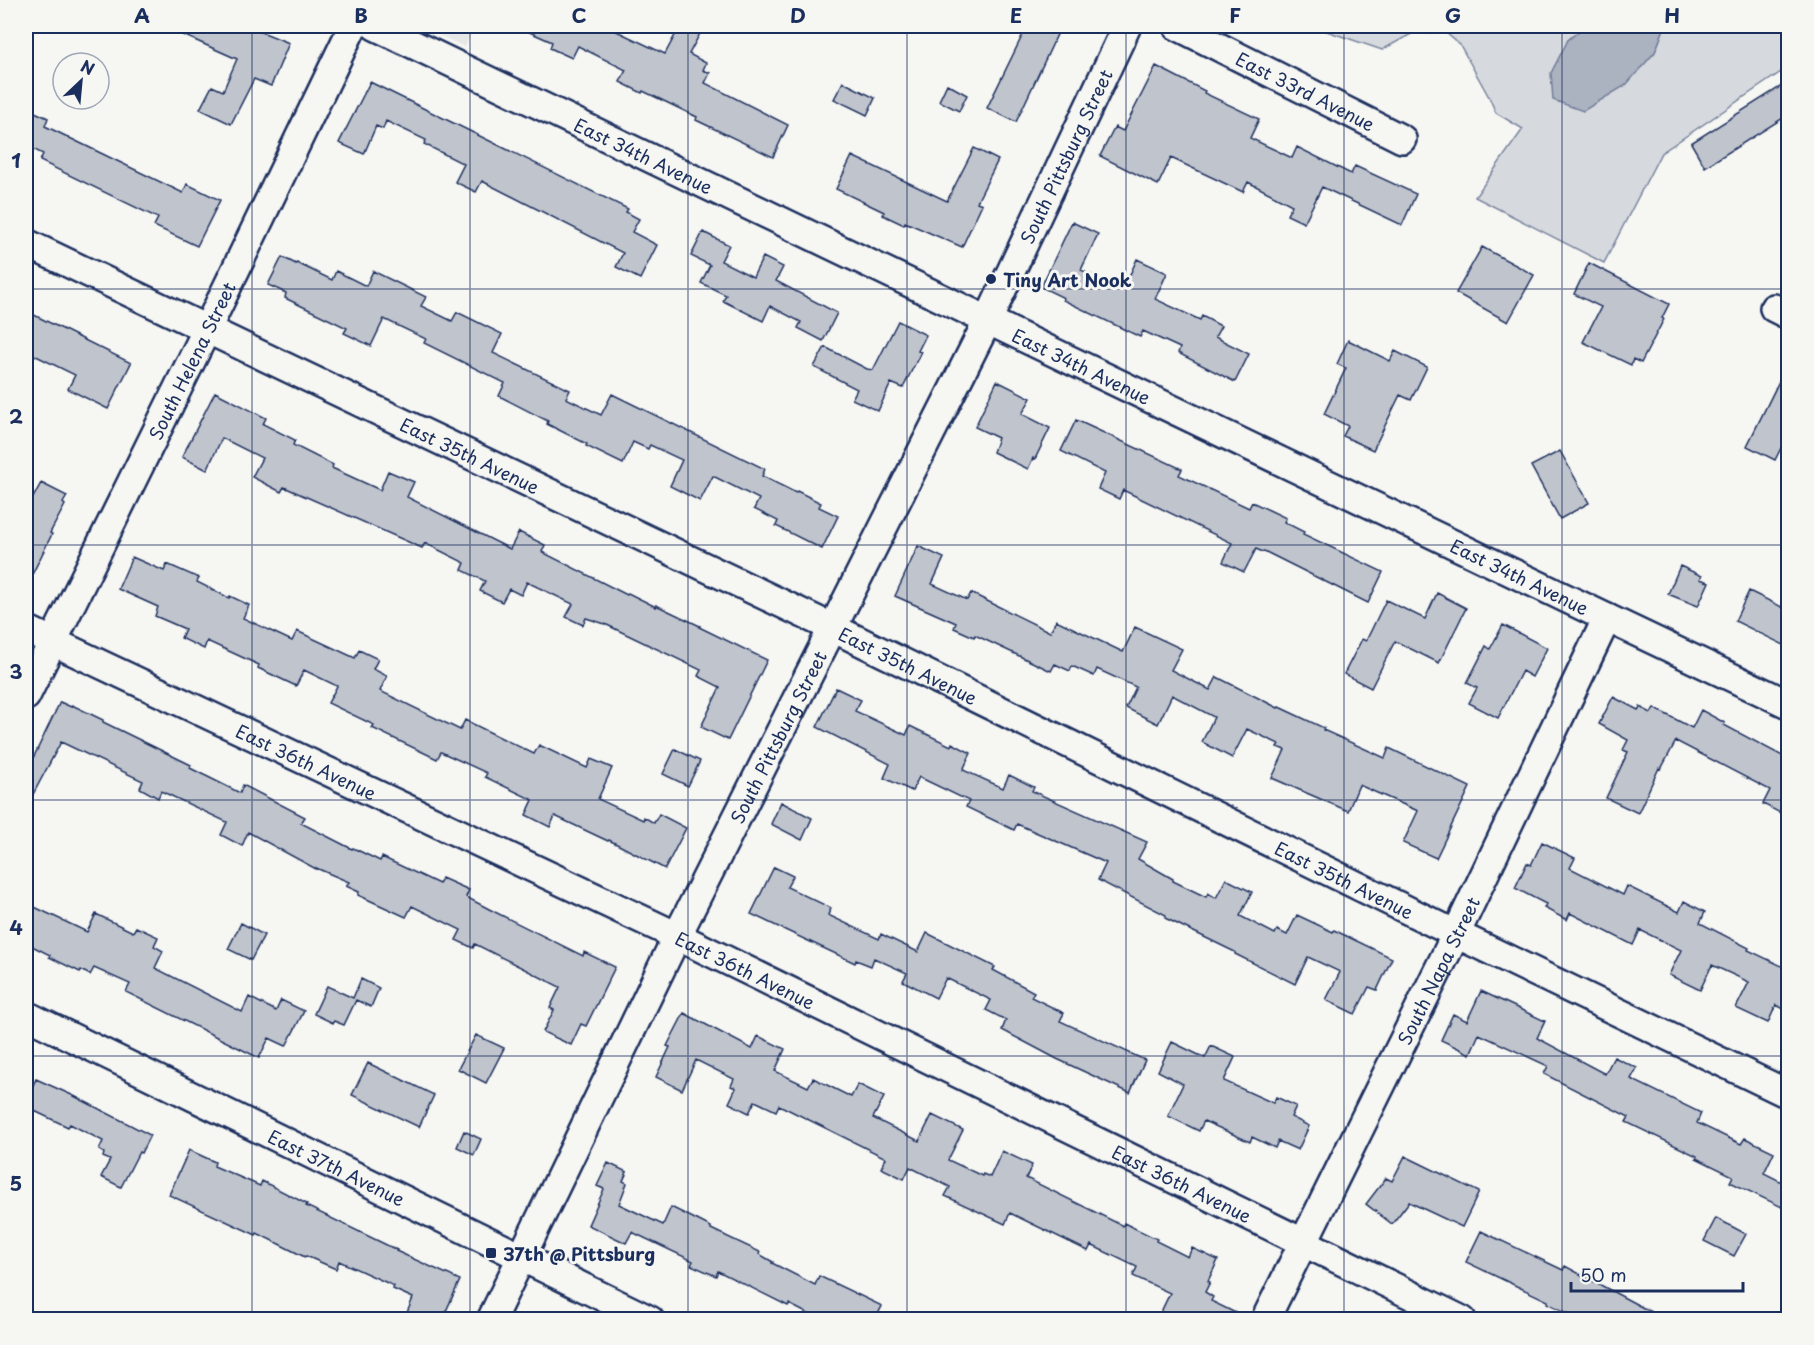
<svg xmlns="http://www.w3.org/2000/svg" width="1814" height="1345" viewBox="0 0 1814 1345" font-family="'Playpen Sans',sans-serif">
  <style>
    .built { fill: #e6e7e7 }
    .green { fill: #d6d9dd; stroke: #78849e; stroke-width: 1.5 }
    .water { fill: #abb2c0; stroke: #717e99; stroke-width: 1.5 }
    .building { fill: #c0c4cd; stroke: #1b2f5e; stroke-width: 1.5 }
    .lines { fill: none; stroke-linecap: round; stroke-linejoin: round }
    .minor-casing { stroke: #1b2f5e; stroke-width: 32 }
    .minor { stroke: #f6f6f2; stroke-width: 27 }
    .grid { fill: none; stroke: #1b2f5e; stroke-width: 1.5; stroke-opacity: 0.55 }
    .poi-dot { fill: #1b2f5e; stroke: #f6f6f2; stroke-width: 2 }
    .labels { text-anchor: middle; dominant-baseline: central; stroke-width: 6; stroke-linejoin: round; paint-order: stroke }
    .street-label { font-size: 18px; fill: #1b2f5e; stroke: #f6f6f2 }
    .poi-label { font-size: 18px; font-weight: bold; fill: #1b2f5e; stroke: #f6f6f2; text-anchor: start }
    .neatline { fill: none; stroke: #1b2f5e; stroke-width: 2 }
    .grid-label { font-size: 20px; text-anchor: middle; font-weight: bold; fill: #1b2f5e }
  </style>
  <rect width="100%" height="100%" fill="#f6f6f2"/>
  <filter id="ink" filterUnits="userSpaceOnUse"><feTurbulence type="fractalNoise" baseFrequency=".0167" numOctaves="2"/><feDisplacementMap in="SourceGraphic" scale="12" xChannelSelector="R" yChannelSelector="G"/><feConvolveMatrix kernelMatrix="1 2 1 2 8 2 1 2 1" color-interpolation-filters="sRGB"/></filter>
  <g filter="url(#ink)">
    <path class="built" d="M419,26H475L465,47Z"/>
    <path class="green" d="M1312,26H1585L1568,40L1655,52L1665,26H1788V76L1784,70L1661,153L1604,263L1475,197L1523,129L1496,113L1489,97L1460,45L1445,32L1413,33L1382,50Z"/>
    <path class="water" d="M1585,26H1665L1655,52L1626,85L1583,111L1553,100L1551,73L1568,40Z"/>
    <path class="building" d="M163,26H247L289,43L271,86L254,79L231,124L200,109L212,86L223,91L237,59Z
      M516,26H606L665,54L680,26H704L689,54L706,63L703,70L710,73L705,83L788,125L773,157L696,120L697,117L643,91L642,93L620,82L626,70L578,46L572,58L550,48L552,42Z
      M1027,26H1061L1016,122L987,108Z
      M1156,66L1205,91L1204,93L1259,119L1250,138L1292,158L1297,147L1351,174L1355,166L1416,194L1402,225L1322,187L1304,223L1287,215L1292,205L1248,182L1243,192L1171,158L1158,185L1100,156L1115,127L1123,131Z
      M370,82L628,209L626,212L639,219L632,232L657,245L640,279L616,267L623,253L482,181L476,192L455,182L464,164L424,144L426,140L386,121L383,129L376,126L364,154L339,143Z
      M843,82L875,98L867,115L834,99Z
      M1788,82V115L1705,167L1691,143Z
      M947,84L967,95L959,111L939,101Z
      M26,108L48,118L45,126L183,193L187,184L220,200L197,246L154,226L158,218L40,161L43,154L33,149L26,165Z
      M974,148L998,160L977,202L982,204L962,247L905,222L904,225L883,215L884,212L836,189L852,156L947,201Z
      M1072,222L1098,234L1081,270L1123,290L1137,259L1167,273L1155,299L1200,320L1202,316L1221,326L1215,337L1249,354L1235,382L1178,353L1180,348L1143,331L1140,337L1063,300L1064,298L1041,287Z
      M703,232L729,245L721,261L753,277L763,257L783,267L776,281L837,313L823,341L798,328L801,322L770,306L763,321L723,301L726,295L701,283L710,265L691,256Z
      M1482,247L1534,275L1508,322L1456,293Z
      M282,257L296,264L297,263L332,280L336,271L366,286L373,271L426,297L421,306L452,321L457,312L502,334L493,353L570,390L566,398L601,415L612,394L765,469L762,476L796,493L797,491L821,503L819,507L838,516L822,549L776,526L778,521L754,509L759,499L713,476L700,501L670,486L682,460L650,445L648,449L633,442L623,464L586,446L587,444L547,424L548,421L499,396L505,383L424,343L426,339L384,319L371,346L344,333L347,328L285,298L286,293L268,285Z
      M1589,263L1669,304L1662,318L1664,319L1641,363L1633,359L1631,365L1583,342L1601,307L1574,294Z
      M26,311L131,363L108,409L68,389L75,375L26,351Z
      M898,321L926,335L918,351L921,352L903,388L891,383L878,411L852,399L857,389L814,367L825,347L867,369L873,370Z
      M1348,340L1390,361L1395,351L1427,367L1411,400L1400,395L1373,450L1343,436L1348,426L1324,414L1346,368L1337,364Z
      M1788,363V452L1781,448L1775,460L1747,446Z
      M997,381L1031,398L1022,414L1050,428L1035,459L1033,458L1028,469L993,452L998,438L975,427Z
      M215,392L266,418L263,424L295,440L293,445L333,465L332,468L380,490L388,471L414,482L407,497L510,549L519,532L545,545L542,552L627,595L628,593L656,607V605L700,626L699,627L767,660L728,740L701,727L720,687L698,676L701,670L605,624L586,618L583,625L566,617L573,604L527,582L521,595L509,589L502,602L480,591L485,581L462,570L465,563L425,543L422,548L284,487L281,492L252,477L262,458L222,438L207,470L182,457Z
      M1076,420L1182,469L1179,475L1249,508L1252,502L1286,518L1284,522L1304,532L1303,534L1383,572L1368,603L1264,551L1263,552L1256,549L1244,572L1223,562L1232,543L1123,490L1119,499L1098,489L1105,473L1061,451Z
      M1560,451L1589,503L1560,519L1531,466Z
      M41,483L67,496L63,503L65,505L50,533L52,534L26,587V511Z
      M918,546L944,558L932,584L967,600L971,593L1050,632L1056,620L1123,652L1135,627L1182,649L1171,670L1210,690L1217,677L1278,708L1279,707L1324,728L1323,730L1385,758L1389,748L1470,787L1436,858L1403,843L1418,811L1359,785L1348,811L1272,778L1285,750L1277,747L1279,744L1247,729L1232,758L1202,742L1214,717L1172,695L1158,724L1126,708L1136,687L1097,669L1094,676L1072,666L1070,671L1055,664L1051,671L975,635L974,637L954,628L956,623L895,596Z
      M132,557L164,571L167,564L199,578L197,582L229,598L230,596L249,605L243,618L292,641L297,631L355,658L359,650L378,659L373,669L387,676L380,691L460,730L465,720L534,754L539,745L587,768L591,759L612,768L598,799L643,820L644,817L654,823L659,814L686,828L665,869L609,840L608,841L555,816L550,827L526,815L533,800L485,777L487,773L441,752L437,759L372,728L374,725L328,703L337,686L304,670L296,686L258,668L259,665L207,641L204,649L181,638L185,629L155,616L158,607L118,589Z
      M1680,566L1702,576L1700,579L1709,582L1698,606L1668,594Z
      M1749,591L1788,610V647L1735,621Z
      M1437,593L1466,608L1439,663L1395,641L1371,688L1344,674L1362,639L1366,641L1386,600L1425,619Z
      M1503,625L1547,648L1532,677L1522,671L1498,718L1469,703L1477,688L1467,683L1486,646L1490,649Z
      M836,688L861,700L855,711L906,735L910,726L951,746L952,743L971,753L963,770L1003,788L1009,775L1034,787L1032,791L1147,842L1138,859L1173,879V881L1206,897L1208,893L1216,898L1226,879L1252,892L1240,916L1275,934L1277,930L1287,935L1297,915L1333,932L1334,930L1392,958L1377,990L1369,987L1355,1014L1326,1000L1340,972L1308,957L1295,984L1235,954V952L1165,918L1166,915L1098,880L1106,863L1017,824L1014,830L966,807L969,801L919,777L912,791L884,778L890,764L817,727Z
      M1613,697L1638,710L1640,707L1651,713L1654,708L1692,728L1701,710L1725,723L1724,725L1786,758L1788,751V817L1763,804L1770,790L1676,741L1661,769L1659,768L1638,813L1606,798L1628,752L1623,750L1628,740L1599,724Z
      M60,702L71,707L72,705L103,720V722L191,765L190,768L240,793L243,785L305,817L301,823L352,849L353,848L380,861L382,857L439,884L442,878L469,890L466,897L491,910L583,956L584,952L615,967L586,1026L581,1024L571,1045L543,1032L554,1010L550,1008L560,987L475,944L473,948L456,940L461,930L412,906L406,917L358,895L359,892L346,886L349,882L316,868V869L248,832L242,846L221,835L227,822L161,791L158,798L140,788L143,781L61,742L30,800L26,797V773Z
      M675,749L700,761L688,786L663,774Z
      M781,802L812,818L802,840L771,824Z
      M1542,842L1575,858L1570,868L1623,895L1627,886L1679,912L1684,901L1705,912L1700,923L1749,948L1748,950L1788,969V1011L1776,1005L1768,1023L1736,1008L1749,982L1712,965L1700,990L1669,975L1681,950L1640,930L1633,945L1570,913L1567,920L1544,908L1546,904L1515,888L1527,863L1531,865Z
      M774,867L793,876L787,887L831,908L828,915L879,939L881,934L918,952L927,933L995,967L993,970L1034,992L1031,997L1064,1013L1060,1021L1145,1060L1130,1093L1057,1059L1002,1030L1006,1020L986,1010L991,1000L946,978L936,998L903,981L907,973L874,958L871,966L856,960L855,963L751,914Z
      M26,903L87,932L96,914L133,932L136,927L158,937L154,946L163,951L155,968L242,1012L249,997L276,1011L281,1000L304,1011L286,1046L269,1038L259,1058L126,992L130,984L94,968L90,975L81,970L80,972L49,957L50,955L26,943Z
      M241,923L264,935L251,960L228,949Z
      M361,979L379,988L371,1007L356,1000L344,1025L334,1021L333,1023L314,1014L327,986L353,998Z
      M1481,991L1545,1021L1537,1038L1605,1074L1614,1057L1637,1068L1631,1079L1701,1113L1697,1123L1741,1144L1745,1138L1774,1152L1764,1173L1788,1185V1210L1730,1182L1733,1176L1696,1158L1697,1156L1626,1122L1629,1117L1544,1074L1548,1066L1479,1034L1470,1054L1441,1040L1453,1014L1467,1021Z
      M684,1013L752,1049L758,1036L785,1049L775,1071L808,1087L813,1078L851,1097L858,1084L884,1097L873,1118L919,1141L932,1115L963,1130L948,1160L982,1176L983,1174L990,1177L1002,1151L1032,1165L1026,1178L1123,1226L1124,1223L1157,1239L1156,1241L1188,1257L1192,1248L1218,1260L1208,1281L1210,1282L1205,1292L1213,1297L1211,1301L1250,1320H1157L1170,1293L1133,1276L1137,1267L1091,1245L1088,1251L1010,1213L1005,1224L945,1196L950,1187L910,1167L904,1179L881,1168L886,1158L779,1105L776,1111L755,1101L749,1113L729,1103L736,1088L731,1086L734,1079L696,1060L682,1090L656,1077L670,1047L667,1046Z
      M476,1035L504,1048L486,1083L458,1069Z
      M1172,1042L1205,1058L1211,1046L1235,1057L1224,1081L1273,1103L1276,1097L1296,1106L1291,1117L1309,1126L1298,1150L1278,1141L1275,1148L1252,1137L1250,1142L1204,1121L1199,1131L1168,1116L1183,1084L1158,1071Z
      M368,1063L434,1095L419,1127L352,1095Z
      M36,1079L74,1096L150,1135L141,1153L139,1152L121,1187L101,1177L110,1160L103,1157L104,1153L99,1150L103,1141L70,1124L68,1127L26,1107V1100Z
      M464,1131L481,1139L474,1155L457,1147Z
      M189,1150L215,1162L214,1166L260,1186L262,1181L307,1204L306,1206L397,1250L396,1251L460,1280L442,1320H404L413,1298L393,1289L394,1286L339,1261L336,1269L306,1256L305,1257L257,1233L256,1235L169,1195Z
      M1405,1156L1479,1192L1462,1227L1409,1202L1392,1224L1366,1204L1386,1178L1392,1181Z
      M608,1163L627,1172L623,1181L627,1183L619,1204L663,1225L671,1207L711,1227V1229L760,1252L759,1254L773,1262L772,1263L815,1285L819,1276L882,1306L875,1320H820L789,1304L788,1306L718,1271L716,1276L691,1265L693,1261L632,1232L626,1243L588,1225L604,1189L597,1186Z
      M1716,1218L1746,1234L1734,1256L1704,1241Z
      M1481,1231L1563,1270L1565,1266L1666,1320H1582L1547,1303L1548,1301L1466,1262Z"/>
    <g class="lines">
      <defs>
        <g id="minor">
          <path id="s1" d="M375,26L1607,618L1788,704"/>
          <path id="s2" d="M1177,26L1402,139"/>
          <path id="s3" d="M26,243L833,628L1456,934L1788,1094"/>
          <path d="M1774,308L1788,315"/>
          <path id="s4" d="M26,629L677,936L1462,1320"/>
          <path id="s5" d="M26,696L207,329L353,26"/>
          <path id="s6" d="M26,1015L650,1320"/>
          <path id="s7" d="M491,1320L677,936L988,320L1127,26"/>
          <path id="s8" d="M1265,1320L1456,934L1607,618"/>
        </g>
      </defs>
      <use href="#minor" class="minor-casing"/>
      <use href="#minor" class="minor"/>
    </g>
  </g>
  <path class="grid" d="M252,26V1320M470,26V1320M688,26V1320M907,26V1320M1126,26V1320M1344,26V1320M1562,26V1320M26,289H1788M26,545H1788M26,800H1788M26,1056H1788"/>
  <g class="poi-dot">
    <circle cx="991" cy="279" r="6"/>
    <rect x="485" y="1247" width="12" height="12" rx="3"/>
  </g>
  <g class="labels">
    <g class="street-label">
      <text stroke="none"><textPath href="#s2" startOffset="144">East 33rd Avenue</textPath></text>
      <text stroke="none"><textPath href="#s1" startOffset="298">East 34th Avenue</textPath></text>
      <text stroke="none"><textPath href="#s7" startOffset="1298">South Pittsburg Street</textPath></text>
      <text stroke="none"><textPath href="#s5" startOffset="374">South Helena Street</textPath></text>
      <text stroke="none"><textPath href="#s1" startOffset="784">East 34th Avenue</textPath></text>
      <text stroke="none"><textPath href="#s3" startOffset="492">East 35th Avenue</textPath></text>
      <text stroke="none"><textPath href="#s1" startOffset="1270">East 34th Avenue</textPath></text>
      <text stroke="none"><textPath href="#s3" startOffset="978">East 35th Avenue</textPath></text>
      <text stroke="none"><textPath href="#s7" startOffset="650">South Pittsburg Street</textPath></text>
      <text stroke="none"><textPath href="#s4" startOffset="310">East 36th Avenue</textPath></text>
      <text stroke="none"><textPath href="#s3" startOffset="1464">East 35th Avenue</textPath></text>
      <text stroke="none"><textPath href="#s4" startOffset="796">East 36th Avenue</textPath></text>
      <text stroke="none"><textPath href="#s8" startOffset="390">South Napa Street</textPath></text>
      <text stroke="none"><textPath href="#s6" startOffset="346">East 37th Avenue</textPath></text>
      <text stroke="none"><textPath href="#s4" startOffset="1282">East 36th Avenue</textPath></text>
    </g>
    <g class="poi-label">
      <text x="1003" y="279">Tiny Art Nook</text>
      <text x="503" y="1253">37th @ Pittsburg</text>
    </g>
  </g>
  <rect width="1814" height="1345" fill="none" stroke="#f6f6f2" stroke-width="66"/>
  <g transform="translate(81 81) rotate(26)"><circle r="28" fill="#f6f6f2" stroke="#9ea6b7" stroke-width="1.5"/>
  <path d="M0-4.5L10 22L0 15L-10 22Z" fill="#1b2f5e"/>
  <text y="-9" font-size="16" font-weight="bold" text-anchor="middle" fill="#1b2f5e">N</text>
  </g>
  <path d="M1571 1282v9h172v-9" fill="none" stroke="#1b2f5e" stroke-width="3"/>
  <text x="1580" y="1282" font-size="18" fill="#1b2f5e" stroke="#f6f6f2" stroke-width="4.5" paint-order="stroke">50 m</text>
  <rect x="33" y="33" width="1748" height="1279" class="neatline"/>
  <g class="grid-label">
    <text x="142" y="23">A</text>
    <text x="361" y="23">B</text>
    <text x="579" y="23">C</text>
    <text x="798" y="23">D</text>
    <text x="1016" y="23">E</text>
    <text x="1235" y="23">F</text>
    <text x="1453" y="23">G</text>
    <text x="1672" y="23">H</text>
    <text x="16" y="168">1</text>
    <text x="16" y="424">2</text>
    <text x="16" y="679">3</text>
    <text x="16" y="935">4</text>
    <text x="16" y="1191">5</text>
  </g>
</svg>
